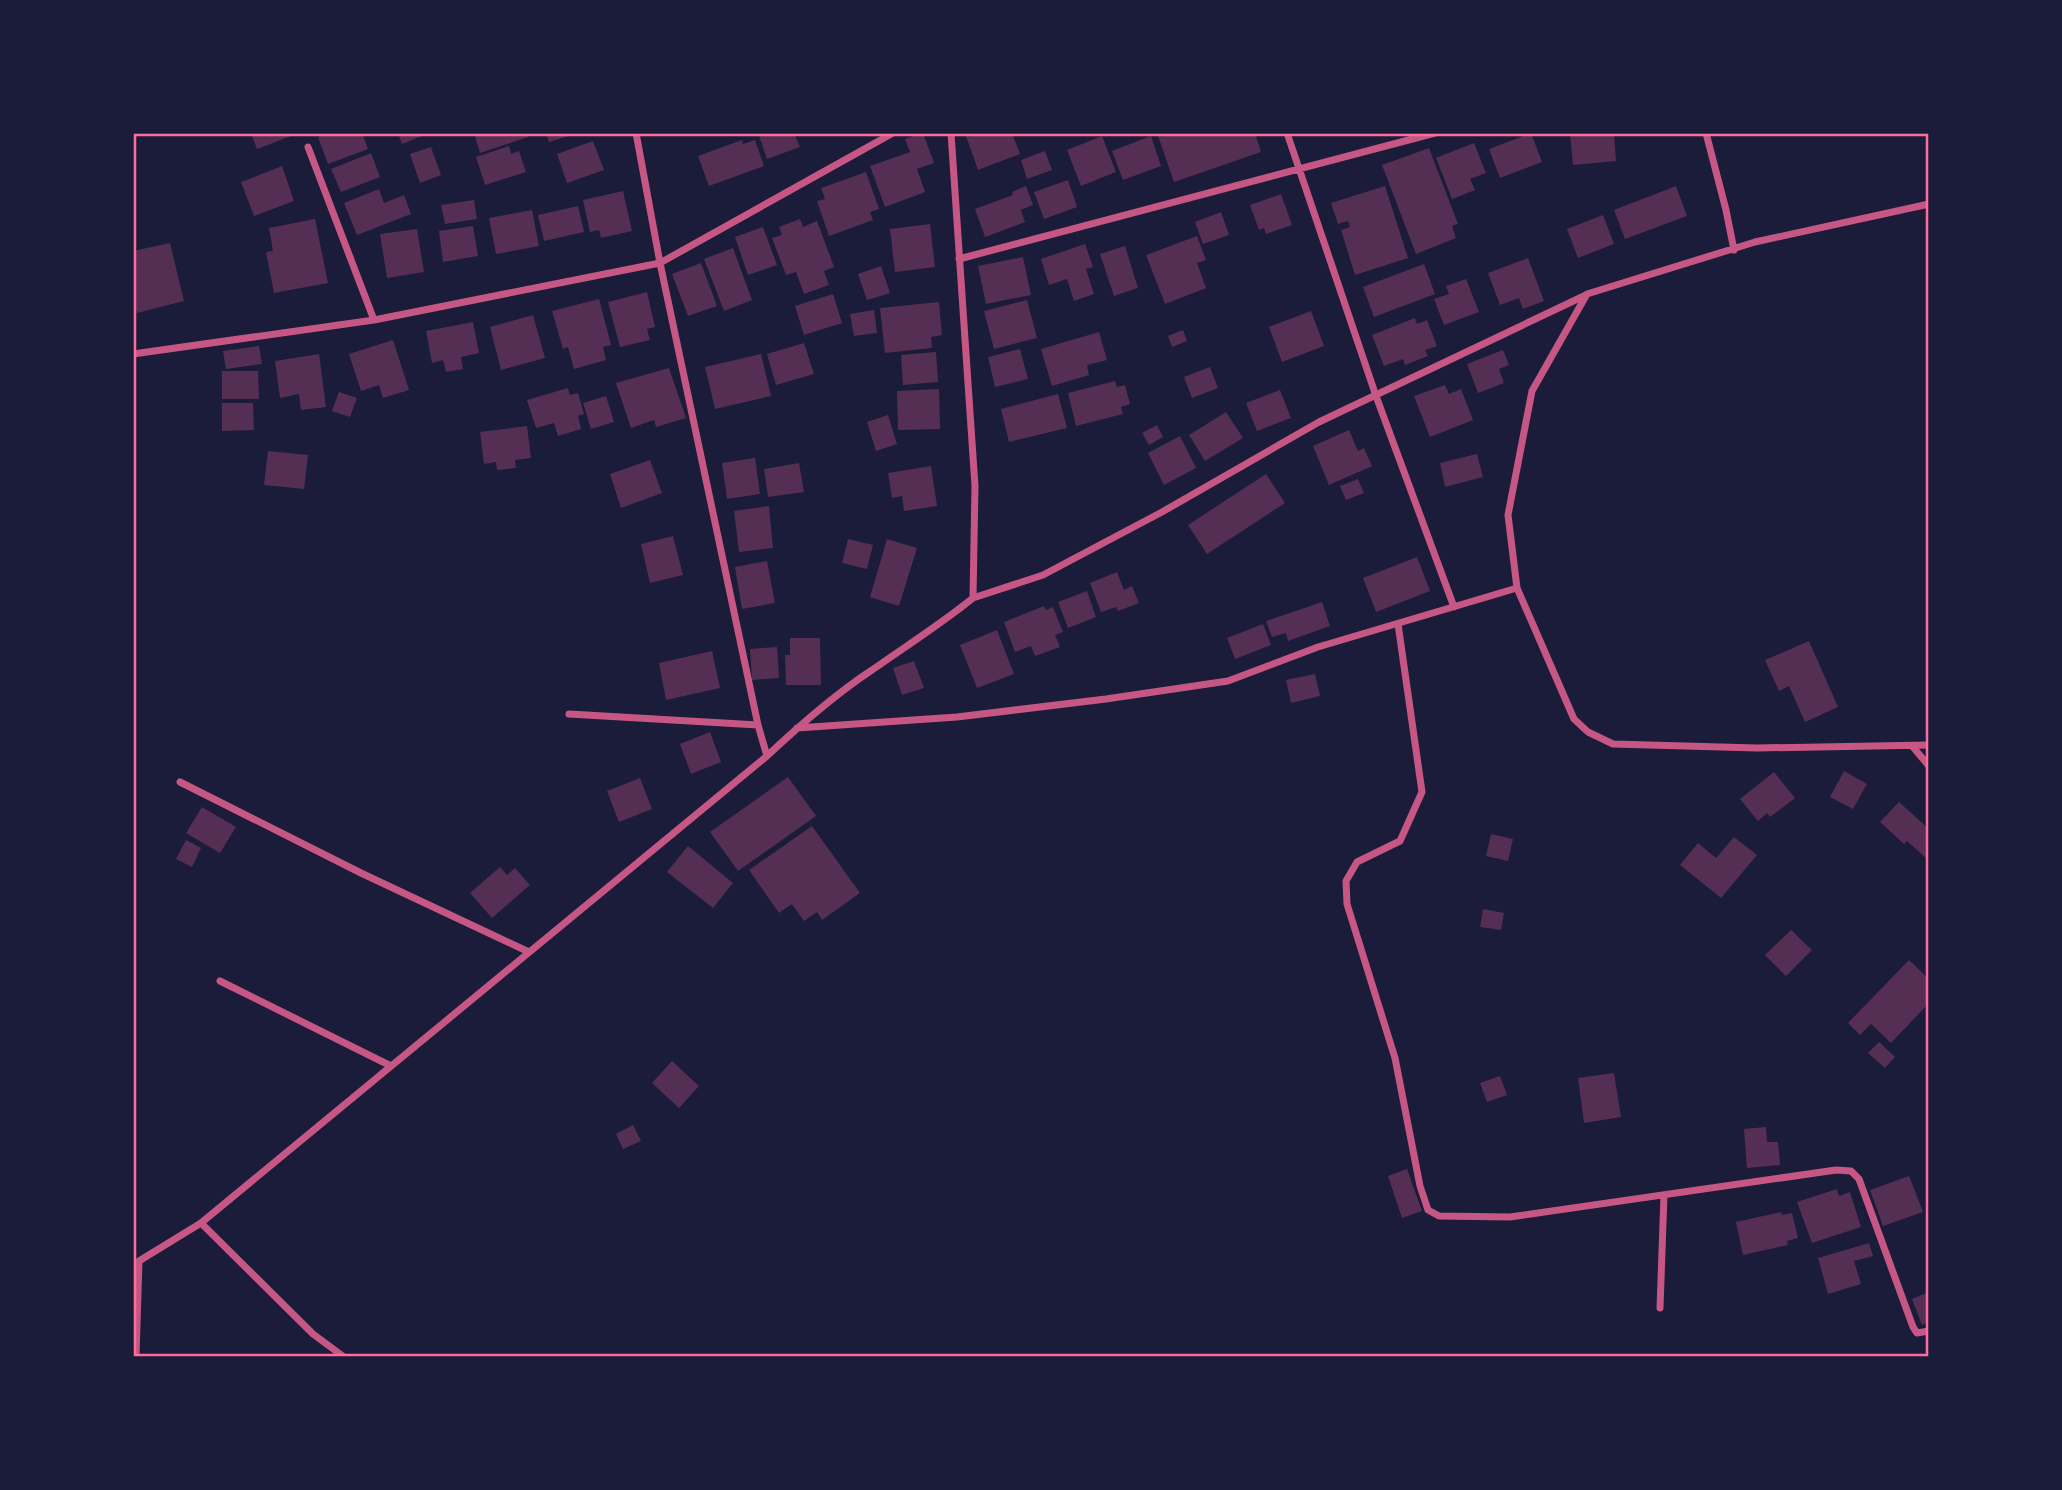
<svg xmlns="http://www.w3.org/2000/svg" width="2062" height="1490" viewBox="0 0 2062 1490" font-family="'Noto Sans',sans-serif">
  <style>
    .building { fill: #542f53 }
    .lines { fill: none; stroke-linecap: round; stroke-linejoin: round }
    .minor { stroke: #c65784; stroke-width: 7 }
    .neatline { fill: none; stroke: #ff6b9d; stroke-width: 2.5 }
  </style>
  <rect width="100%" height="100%" fill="#1b1b3a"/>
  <path class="building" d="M251,133H299L257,149Z
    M328,133H362L368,149L328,164L318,137Z
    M398,133H430L402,144Z
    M474,133H527L528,137L480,153Z
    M546,133H575V134L549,142Z
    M758,133H794L800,147L767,159Z
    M923,133L934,163L917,169L925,192L885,207L870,166L910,152L905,139Z
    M965,133H1012L1020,154L978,170Z
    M1157,133H1255L1261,152L1174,182Z
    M1531,133L1542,162L1500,178L1489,149Z
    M1570,133H1614L1616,161L1573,165Z
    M1102,136L1116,172L1081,186L1067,150Z
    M1151,136L1161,166L1123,180L1112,151Z
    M742,140L743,144L755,140L764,166L709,186L698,156Z
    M593,141L604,170L567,183L557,154Z
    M1474,143L1486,173L1470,179L1475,190L1452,199L1436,158Z
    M509,146L511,154L519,151L526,172L485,185L476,157Z
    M431,147L441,175L420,183L410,154Z
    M1429,148L1458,224L1452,226L1456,238L1416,254L1382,165Z
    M1045,151L1052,170L1027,179L1021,160Z
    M371,153L380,177L341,192L331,169Z
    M282,166L294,201L254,216L241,182Z
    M866,172L879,209L870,212L873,220L829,236L817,201L825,199L821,188Z
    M1068,180L1077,207L1044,219L1034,192Z
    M1026,186L1033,205L1021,210L1025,222L985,237L975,209L1013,195L1012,192Z
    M1385,186L1408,258L1355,275L1341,230L1350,227L1348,221L1338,224L1331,203Z
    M1676,186L1687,216L1625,239L1614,210Z
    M379,189L384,203L404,195L411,214L357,235L344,203Z
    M623,191L632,231L601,238L599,230L590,232L583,200Z
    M1281,194L1292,225L1266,234L1264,228L1259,230L1250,205Z
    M474,200L477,219L445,224L441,205Z
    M578,206L584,232L544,241L538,215Z
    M532,210L539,246L496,254L489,218Z
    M1221,212L1229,235L1203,244L1195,222Z
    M1603,215L1614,244L1578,258L1567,229Z
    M315,219L328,283L274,293L266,252L273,251L269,228Z
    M800,219L803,227L817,221L834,267L824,271L829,285L804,294L796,272L786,275L772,238L782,235L779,227Z
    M930,224L935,267L895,272L890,229Z
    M473,226L478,256L443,262L439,231Z
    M763,227L777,265L748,275L735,237Z
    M417,229L424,272L387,278L380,234Z
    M1197,236L1206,260L1197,263L1206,288L1165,304L1146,255Z
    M170,243L184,301L137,313L133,296V274L136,273L133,251Z
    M1085,244L1093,267L1086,269L1094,294L1074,301L1067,279L1049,285L1041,259Z
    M1125,246L1138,288L1114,296L1100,254Z
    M733,248L752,300L724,311L704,259Z
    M1023,257L1031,295L986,304L978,266Z
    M1528,258L1544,301L1523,309L1519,298L1500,305L1488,273Z
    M701,263L717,306L688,316L672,274Z
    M1424,264L1435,294L1374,317L1363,287Z
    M881,266L890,293L867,300L858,274Z
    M1466,279L1479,312L1444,325L1434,299L1449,294L1446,286Z
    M647,292L655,327L647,329L650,340L620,347L608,302Z
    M833,294L842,323L804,335L795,306Z
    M599,299L611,345L603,347L606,360L574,369L568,347L563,349L552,311Z
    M1027,300L1037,338L994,349L984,311Z
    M939,302L942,335L931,337L932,348L885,353L880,308Z
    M874,310L877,333L854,336L850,314Z
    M1311,311L1324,346L1282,362L1269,327Z
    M533,315L545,358L501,370L490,327Z
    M1415,318L1417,324L1427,320L1437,346L1425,350L1428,356L1405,365L1403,359L1384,366L1372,335Z
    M473,322L479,353L461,357L463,369L446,372L443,360L432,363L426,331Z
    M1183,330L1187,341L1172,347L1168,336Z
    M1099,332L1107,360L1087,365L1089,375L1052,386L1041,349Z
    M393,340L409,390L383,398L379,385L361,391L349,354Z
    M804,343L814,374L776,385L767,354Z
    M259,346L262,364L226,369L223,351Z
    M1020,349L1028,379L995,387L988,357Z
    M1503,350L1509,365L1499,369L1504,383L1478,393L1467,364Z
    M936,352L938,382L903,385L901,355Z
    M319,354L326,407L301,410L299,394L280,398L275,361Z
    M761,354L771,396L715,409L705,367Z
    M1210,367L1218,388L1192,398L1184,377Z
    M669,368L686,418L656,427L654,420L631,428L616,383Z
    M222,371H258L259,399H222Z
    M1115,381L1117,387L1125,385L1130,404L1121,407L1123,414L1076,426L1068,393Z
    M1445,385L1449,394L1461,389L1473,420L1430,437L1414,396Z
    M568,388L570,395L578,393L584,414L578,416L581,429L558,436L554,423L536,428L527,400Z
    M939,389L940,429L898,430L897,391Z
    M1280,390L1291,418L1257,431L1246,403Z
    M339,392L357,398L350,417L332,411Z
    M1058,394L1067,428L1009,442L1001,409Z
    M606,396L614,422L591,429L583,403Z
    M222,403H253L254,430L222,431Z
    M1226,412L1243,438L1205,461L1189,435Z
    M888,415L897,444L876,451L867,422Z
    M1157,425L1163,437L1149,445L1142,433Z
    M527,426L531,458L515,460L516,468L497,470L496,462L484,464L480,432Z
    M1349,430L1358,451L1364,448L1372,466L1329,485L1313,446Z
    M1180,436L1196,468L1164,485L1148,453Z
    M268,451L308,455L304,489L264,485Z
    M1477,454L1483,477L1445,487L1440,463Z
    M755,458L760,494L727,499L722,463Z
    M650,460L662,493L621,508L610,474Z
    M799,463L804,492L768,497L764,469Z
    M931,466L937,506L904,511L902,496L892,498L888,473Z
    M1266,474L1285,503L1207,554L1188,525Z
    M1358,479L1364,493L1346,500L1340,486Z
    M769,506L773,548L739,552L734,511Z
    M673,536L683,575L650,583L641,544Z
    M848,539L873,545L867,569L842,563Z
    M887,539L917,548L899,606L870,597Z
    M1417,557L1430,591L1376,612L1363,578Z
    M767,561L775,603L742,609L735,567Z
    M1117,572L1124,590L1132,586L1139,603L1118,611L1116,607L1101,612L1090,583Z
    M1087,591L1096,617L1068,628L1058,602Z
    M1322,602L1330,626L1288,641L1286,633L1272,637L1266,621Z
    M1044,606L1046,610L1053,607L1063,632L1055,635L1060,647L1035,656L1031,646L1015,652L1004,622Z
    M1263,624L1271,645L1235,659L1227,638Z
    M997,630L1014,674L977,688L960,645Z
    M790,638H820L821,685H786L785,655H790Z
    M1809,641L1838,707L1805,722L1789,686L1779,691L1765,660Z
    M777,647L779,678L752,680L750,649Z
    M712,651L720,688L666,700L659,663Z
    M914,661L924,688L902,695L893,668Z
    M1315,674L1320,696L1291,703L1286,680Z
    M710,732L721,762L691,774L680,744Z
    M1844,771L1867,784L1853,809L1830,797Z
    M1774,772L1795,798L1770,817L1767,813L1758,821L1740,799Z
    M788,777L816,816L738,871L710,832Z
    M640,778L652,809L619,822L607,791Z
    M1899,802L1929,829V855L1926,858L1907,841L1904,844L1880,822Z
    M202,807L236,827L220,853L186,833Z
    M812,826L860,893L822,920L817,912L804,921L792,904L779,913L749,870Z
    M1491,834L1513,839L1508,861L1486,856Z
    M1734,837L1757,855L1721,898L1680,865L1698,843L1716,858Z
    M186,840L201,848L192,867L176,859Z
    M688,846L733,883L713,908L667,872Z
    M500,867L507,875L515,868L530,885L492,918L470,893Z
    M1483,909L1504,913L1501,930L1480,927Z
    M1791,930L1812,950L1786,976L1765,955Z
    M1909,960L1929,979V1003L1891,1043L1871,1024L1860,1035L1848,1023Z
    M1879,1042L1895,1057L1885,1068L1868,1053Z
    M672,1061L699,1086L679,1108L652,1083Z
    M1614,1073L1621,1117L1584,1123L1578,1078Z
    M1500,1076L1507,1095L1487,1102L1480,1083Z
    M633,1125L641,1141L623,1149L616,1134Z
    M1766,1127L1767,1142H1778L1780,1165L1747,1168L1744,1129Z
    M1407,1169L1422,1211L1402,1218L1388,1176Z
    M1909,1176L1923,1212L1883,1226L1870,1190Z
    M1837,1189L1839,1196L1850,1192L1861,1227L1812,1243L1797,1202Z
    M1781,1212L1782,1215L1792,1213L1798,1238L1787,1241L1788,1245L1743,1255L1736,1222Z
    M1869,1243L1873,1256L1854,1261L1861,1284L1828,1294L1818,1258Z
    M1929,1292V1322L1922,1325L1912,1299Z"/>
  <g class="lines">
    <path class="minor" d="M636,133L660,263L758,725L767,756
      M1287,133L1376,396L1454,607
      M1706,133L1726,210L1734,250
      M308,147L374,320
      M1929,204L1755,242L1587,294L1532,391L1508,515L1517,588L1574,719L1588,732L1613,744L1757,748L1929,745
      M959,259L1435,133
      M133,354L374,320L660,263L893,133
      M973,598L1043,575L1162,512L1319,422L1586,295
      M1398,624L1422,792L1400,841L1357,862L1346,881L1347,904L1395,1058L1420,1186L1428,1210L1439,1216L1510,1217L1836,1170L1851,1171L1859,1179L1913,1327L1917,1333L1929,1331
      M569,714L758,725
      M797,728L957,717L1106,699L1228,681L1318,647L1517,588
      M1913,747L1929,766
      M180,782L361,873L529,952
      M220,981L391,1066
      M201,1223L313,1334L344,1357
      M1660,1308L1664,1195
      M136,1357L139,1261L201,1223L767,756C800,725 834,695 872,670C906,646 941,624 973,598L975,486L951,133"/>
  </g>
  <rect width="2062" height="1490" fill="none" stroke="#1b1b3a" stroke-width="270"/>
  <rect x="135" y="135" width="1792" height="1220" class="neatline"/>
</svg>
